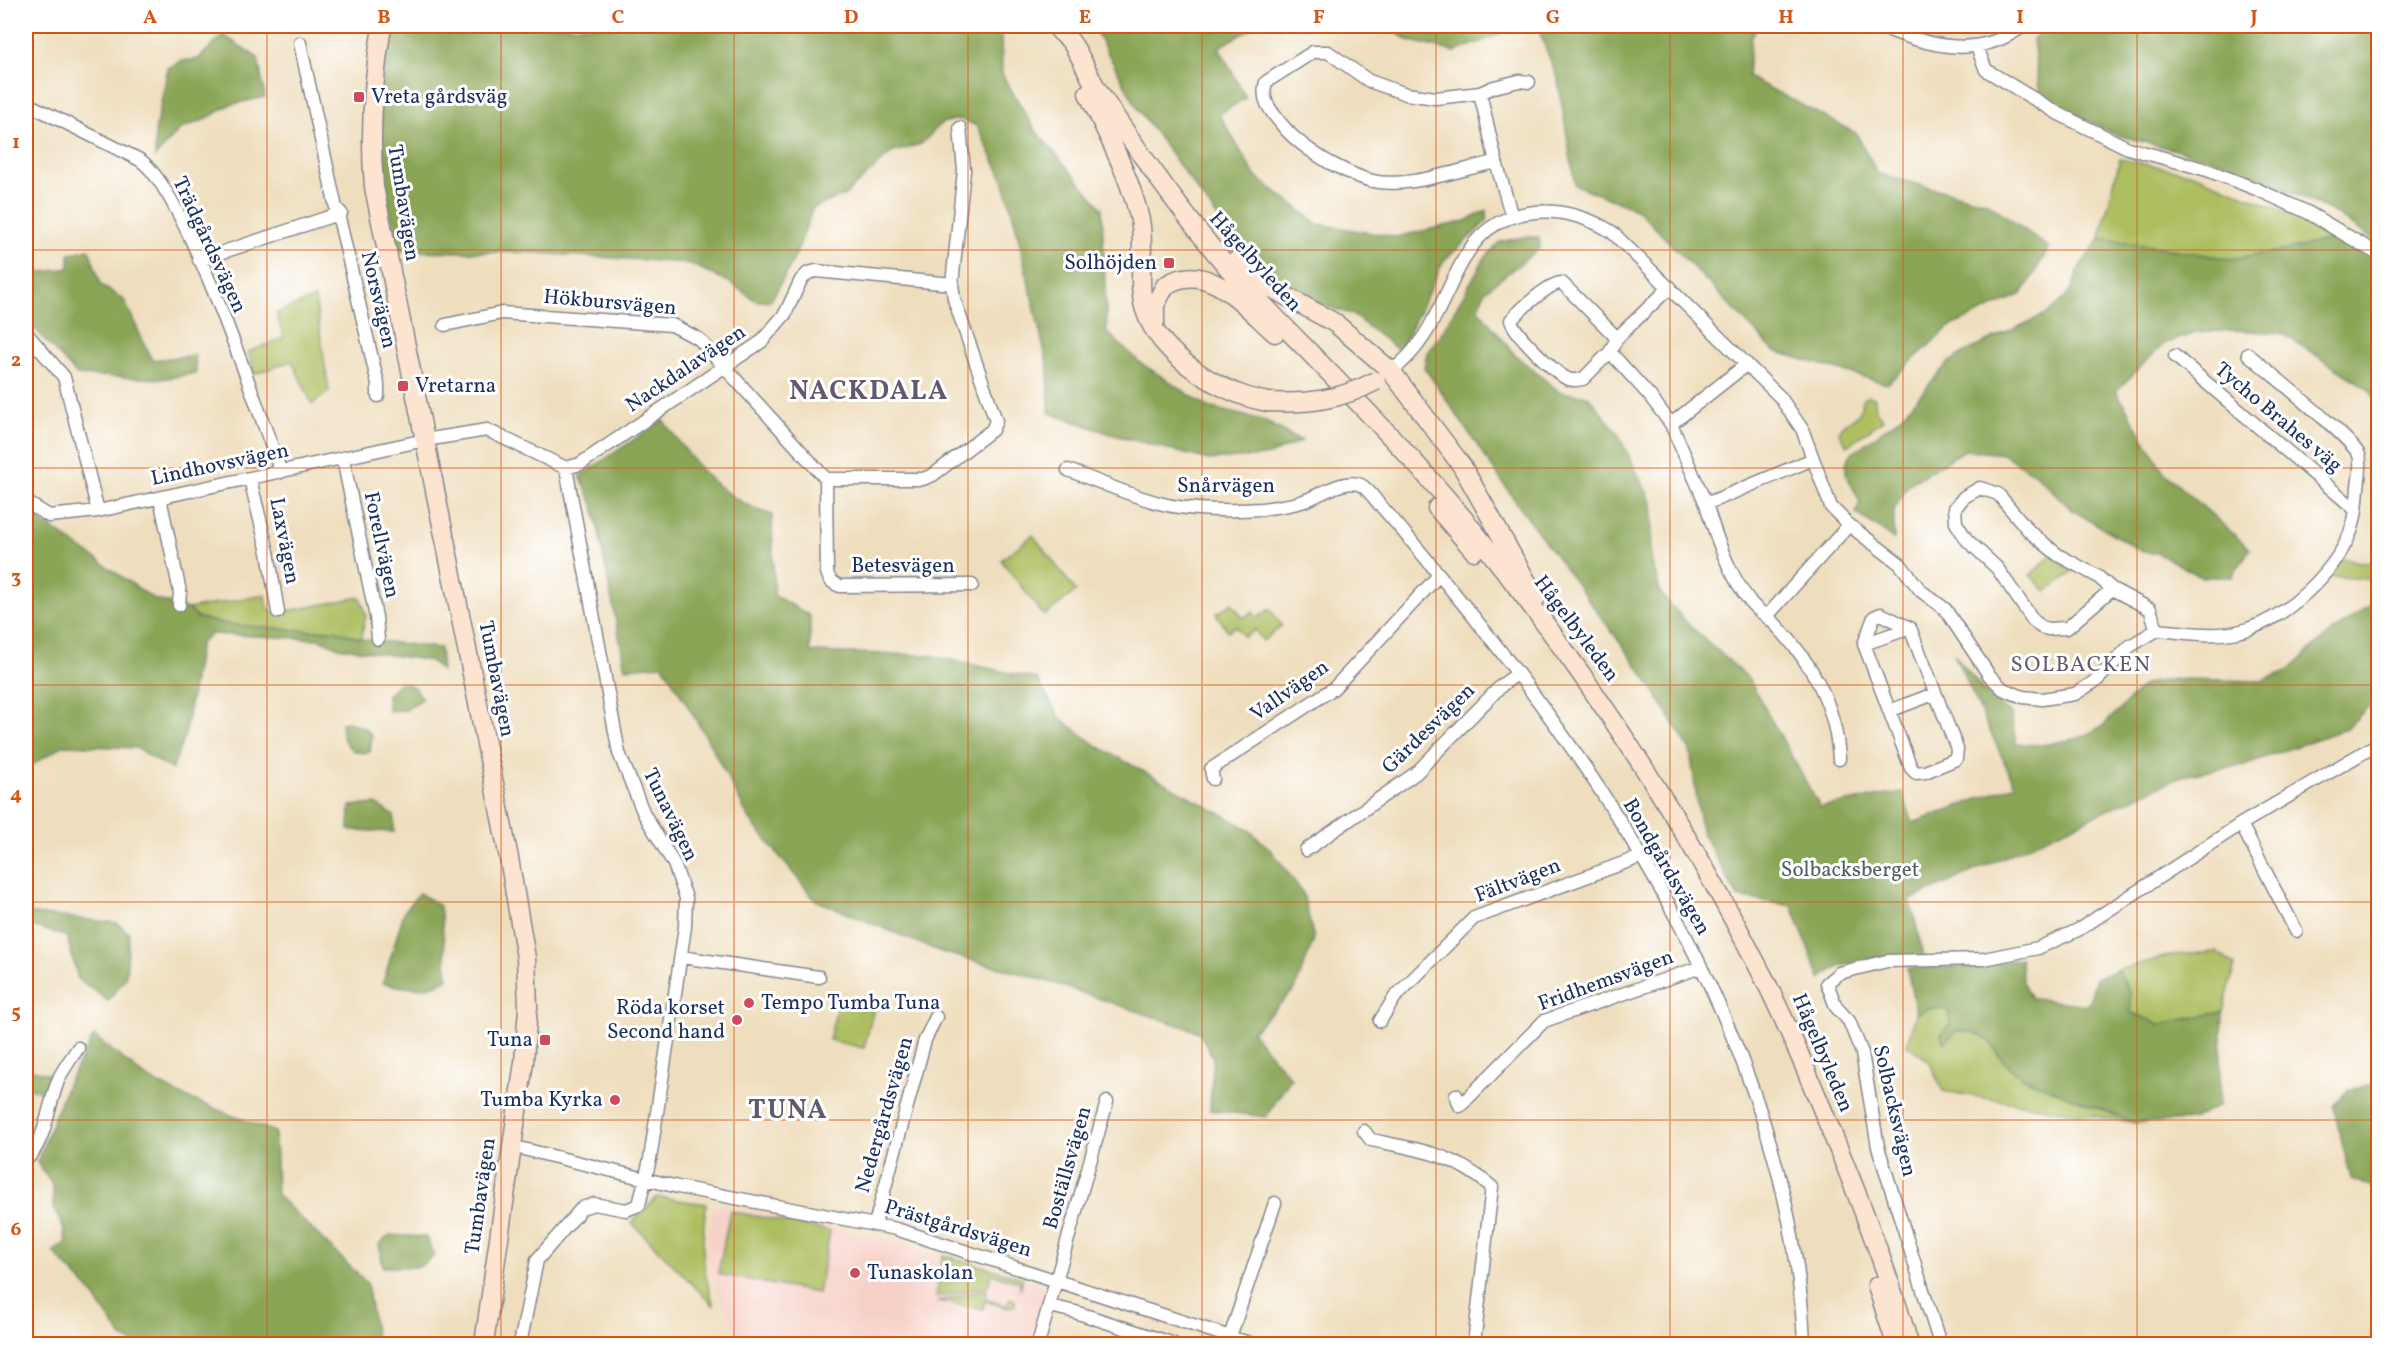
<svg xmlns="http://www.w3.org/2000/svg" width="2404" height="1370" viewBox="0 0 2404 1370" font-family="Vollkorn,serif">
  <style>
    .built { fill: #f7d1c8 }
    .green { fill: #adbe61; stroke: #647660; stroke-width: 1.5 }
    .forest { fill: #8aa557; stroke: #526a5a; stroke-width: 1.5 }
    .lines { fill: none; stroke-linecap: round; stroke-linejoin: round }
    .street-casing { stroke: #85868e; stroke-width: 15 }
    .secondary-casing { stroke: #85868e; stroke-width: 21 }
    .street { stroke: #fff; stroke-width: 12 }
    .secondary { stroke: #fde4d0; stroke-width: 18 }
    .secondary-bridge-casing { stroke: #85868e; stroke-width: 21; stroke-linecap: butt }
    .secondary-bridge { stroke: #fde4d0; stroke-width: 18 }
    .grid { fill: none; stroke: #d45514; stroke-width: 1.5; stroke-opacity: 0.55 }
    .poi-dot { fill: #d1495b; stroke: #fff; stroke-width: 2 }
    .labels { text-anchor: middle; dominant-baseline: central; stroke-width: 6; stroke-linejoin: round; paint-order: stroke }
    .poi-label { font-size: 21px; fill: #1b2f5e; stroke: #fff; text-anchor: start }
    .street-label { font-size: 21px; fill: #1b2f5e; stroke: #fff }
    .park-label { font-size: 21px; fill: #4e615f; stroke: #fff }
    .neighbourhood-label { font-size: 22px; letter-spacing: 1.5px; fill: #61596e; stroke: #fff }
    .district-label { font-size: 27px; font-weight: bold; letter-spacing: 1.5px; fill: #61596e; stroke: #fff }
    .neatline { fill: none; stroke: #d45514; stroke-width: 2 }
    .grid-label { font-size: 20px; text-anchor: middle; font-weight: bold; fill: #d45514 }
  </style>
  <rect width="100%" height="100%" fill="#fff"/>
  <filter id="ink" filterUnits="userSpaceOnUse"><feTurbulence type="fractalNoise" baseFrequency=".0167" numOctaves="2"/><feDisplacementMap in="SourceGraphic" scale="12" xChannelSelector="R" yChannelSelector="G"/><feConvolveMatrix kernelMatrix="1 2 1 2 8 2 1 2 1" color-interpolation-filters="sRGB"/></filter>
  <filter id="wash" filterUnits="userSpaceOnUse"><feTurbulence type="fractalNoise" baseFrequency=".008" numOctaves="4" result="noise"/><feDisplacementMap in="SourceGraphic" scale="24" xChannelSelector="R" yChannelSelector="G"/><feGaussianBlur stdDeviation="1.35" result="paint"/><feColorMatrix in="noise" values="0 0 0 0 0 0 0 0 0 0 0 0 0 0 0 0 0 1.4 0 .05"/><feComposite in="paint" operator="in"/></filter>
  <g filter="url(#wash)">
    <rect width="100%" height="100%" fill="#efdebd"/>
    <path class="built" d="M713,1205L884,1238L1040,1285L1045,1295L1030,1344H742L710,1276L707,1245Z"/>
    <path class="green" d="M2120,159L2190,173L2309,221L2338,241L2326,240L2293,249L2231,259L2100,238Z
      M315,298L329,392L312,404L292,361L254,374L248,352L284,338L276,313Z
      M1868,396L1875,398L1876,411L1883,420L1847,446L1839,433C1843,421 1854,421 1860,412C1862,408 1860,403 1863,398Z
      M1033,535L1076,591L1044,616L1001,560Z
      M2052,555L2075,569L2046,592L2030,575Z
      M2341,559L2378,564V580L2329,576Z
      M265,595C267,606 267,611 278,615L288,611L360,597L366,615L361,639L335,630L311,631L231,625L198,618L188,609Z
      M1232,603L1243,618L1253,612L1257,618L1270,609L1282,626L1263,641L1255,630L1244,637L1236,626L1228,631L1216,614Z
      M2216,952L2235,965L2223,1012L2160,1024L2131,1013L2130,993L2118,970L2171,955Z
      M843,1004L874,1008L864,1048L829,1040L837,1007Z
      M1929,1008L1948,1010L1950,1024L1941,1035L1945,1042L1956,1031L1973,1032L1989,1040L2004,1062L2024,1078L2135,1123L1943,1091L1929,1061L1907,1045L1916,1014Z
      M657,1197L706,1204C701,1247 701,1265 714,1306L632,1223Z
      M730,1211L830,1231L818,1293L718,1274Z
      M943,1255L1023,1278L1020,1290V1282L992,1274L987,1287L936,1297Z
      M987,1290L986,1299L1007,1306L1010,1298L1015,1300V1305L1008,1308L985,1301L983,1309L938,1301Z"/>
    <path class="forest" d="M393,26H1001L1002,74L1035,130L1102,208L1107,332L1139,362L1208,407L1262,420L1302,441L1266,456L1209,460L1114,435L1049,413L1048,367L1015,223L1003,179L977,126L960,119L942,123L921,144L891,153L845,195L813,208L795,257L771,301H756L729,282L688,263L536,253L399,251C386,200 377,148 381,95C383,72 389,48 393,26Z
      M1093,26H1256L1219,47L1246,98L1219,114L1255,176L1318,224L1396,237L1466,221L1487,210V221L1443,262L1405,341L1397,349L1351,314L1312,302L1263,268L1215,214L1138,109Z
      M1384,26H1520L1455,52L1410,41Z
      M1537,26H1757L1751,39L1748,77L1856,133L1878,174L1987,202L2049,248L2022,294L1949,327L1887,384L1774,351L1638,210L1575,185L1558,80Z
      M2045,26H2378V236L2373,239L2330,210L2224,162L2116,135L2040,96L2033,39Z
      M223,35L258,58L265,97L229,105L206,119L180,129L155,157V132L168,68L181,61L198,59Z
      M1523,237H1539L1540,248L1485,291L1478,309L1515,355L1560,392L1588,396L1617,432L1653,505L1651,559L1661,594L1687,623L1748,678L1820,807L1902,792L1913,823L2015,785L1954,654L1983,690L2011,714L2016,744L2043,745L2079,738L2103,726L2145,684L2174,679L2261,681L2289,670L2320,641L2378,599V697L2347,728L2244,765L2182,776L1910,900L1924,957C1890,956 1846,956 1820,979L1792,906L1738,897L1701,831L1690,750L1644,675L1518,505L1424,367L1427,352L1441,334L1484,259L1500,242Z
      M2100,238L2231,259L2293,249L2326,240L2338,241L2378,264V409L2371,391L2282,333L2231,330L2197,333L2165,343L2116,391L2163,471L2250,549L2232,577H2202L2157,553L2143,552L2072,510L2035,474L2003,454L1965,450L1909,484L1894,510V539L1856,513L1860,502L1846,474V463L1851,454L1901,417L1948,363L1965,352L2046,314L2060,303L2072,288L2079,268Z
      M89,249L101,285L124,300L152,360L195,355L196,373L161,379L77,375L26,319V270L39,273L69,268V254Z
      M663,420C696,465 716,496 772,515L774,595L810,616V652L929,655L1037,679L1060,718L1099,747L1247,828L1272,851L1303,893L1314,939L1295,989L1252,1032L1291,1078L1266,1117L1210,1110L1213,1057L1199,1032L1044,980L941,952L815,900L750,820L704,733L663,665L625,668L594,507L580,476Z
      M26,510L154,599L188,609L198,618L231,625L311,631L335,630L361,639L440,648L442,672L431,661L337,647L319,639L211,634L200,644L185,734L172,770L136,748L64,745L26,769Z
      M399,683C412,683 416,688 422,699L406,710L388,711L387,695Z
      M348,722L365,728L372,736L370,752C350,756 341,742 341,723Z
      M376,804L394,816V832L349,830L350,806Z
      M419,893L440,906L448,979C430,992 403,988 383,983L404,912Z
      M26,913L117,923L129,933L126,977L108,1001L78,979L67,937L26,924Z
      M2021,959L2022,981L2031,998L2088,1005L2096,978L2118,970L2130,993L2131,1013L2160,1024L2223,1012L2219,1105L2192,1120L2135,1123L2024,1078L2004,1062L1989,1040L1973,1032L1956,1031L1944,1043L1941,1035L1950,1024L1948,1010L1929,1008L1916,1014L1907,968L1968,967Z
      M94,1036L147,1078L180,1095L275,1132L277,1195L367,1283L377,1344H135L122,1337L90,1291L53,1252L66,1242L63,1226L53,1209V1186L37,1162L67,1084Z
      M26,1068L52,1075L47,1093L26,1087Z
      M2376,1083H2378V1190L2351,1179L2333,1106L2348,1090Z
      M390,1235L426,1237L434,1256L419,1267H383L379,1244Z"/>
  </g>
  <g filter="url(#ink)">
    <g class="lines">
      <defs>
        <path id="street" d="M1878,26C1928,45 1976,61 2023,26
          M300,43L336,208L341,213L339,218L378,384V396
          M1977,47L1986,70L2059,114L2128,148L2207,170L2256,189L2307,212L2378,254
          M1480,93L1496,162L1512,217
          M26,103L140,160C186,191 258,411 281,472
          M1496,162C1462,169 1406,189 1373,181C1358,178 1344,170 1330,163C1313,153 1296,142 1283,126C1272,112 1260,101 1266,82L1313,52H1328L1369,81L1406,94L1436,98L1480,93L1494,87L1519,81L1529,82
          M199,260L341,213
          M445,325L502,313L672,325L699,339L826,479H923L933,475L992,430L996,421L954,299L952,284L964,170L960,128
          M26,333L64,377L98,511
          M1617,338L1610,352L1583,379C1578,380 1573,381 1568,379C1556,374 1513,332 1511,320C1520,310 1550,282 1562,283L1617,338L1670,287
          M1610,352L1649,395L1671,424L1706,504
          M2175,356L2356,510
          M1391,371C1432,343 1443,292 1468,252C1500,201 1567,203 1612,232L1780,397L1802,429L1831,507L1849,525L1900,564L1921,591L1945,609L1989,675L2003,689L2023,697L2042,699L2075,694L2097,680L2130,646L2157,630L2150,609L2112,589L2067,628L2048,629L2041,627L2033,620L1997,568L1967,540L1956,523L1955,508L1964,497L1980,488L1998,494L2029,531L2058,555L2097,576L2112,589
          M1671,424L1747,364
          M343,459L376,617L378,639
          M1813,459L1706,504C1716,537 1729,576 1752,604C1758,611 1769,617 1776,625C1812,663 1836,705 1839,759
          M1068,470C1098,481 1128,495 1159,503C1187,511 1234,511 1262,509C1275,507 1288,506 1301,502C1318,497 1344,477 1361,485C1368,489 1374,498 1379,504C1404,531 1427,560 1450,588C1623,797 1793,1066 1804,1344
          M250,479L268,552L278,612
          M826,479L827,572C829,580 832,583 840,586L972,585
          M160,498L180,592L179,605
          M26,502L49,516L98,511L425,440L487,430L566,468L580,464L761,342L785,314L801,280L808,273L816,271L952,284
          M1881,614L1910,628L1957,749L1956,759L1925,772L1916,773L1911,768L1864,644L1874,617Z
          M1767,616L1849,525
          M2157,630C2185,632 2220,639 2248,629C2288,616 2332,574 2349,536C2356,520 2357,503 2358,487C2359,477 2362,464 2359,455C2350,436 2269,373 2248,354
          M1864,644L1910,628
          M1889,711L1934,694
          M1213,779L1211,769L1334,688L1439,575
          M2241,824L2296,931
          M1306,850L1416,773L1502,685L1517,674
          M681,957L819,977
          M1380,1021L1395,997L1474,918L1640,857
          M1456,1095L1460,1106L1544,1021L1701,967
          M1364,1131L1371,1140C1422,1150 1451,1153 1492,1187L1474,1344
          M511,1146L678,1187L896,1229L1252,1344
          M26,1160C47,1141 48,1102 60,1076C65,1067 72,1057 78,1048
          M875,1224L925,1040L936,1017
          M1050,1306L1075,1312L1174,1344
          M1230,1337L1275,1203
          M520,1344L537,1260L582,1208L594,1204L626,1210L639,1205L650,1159L685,927L686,898L674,864L644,814L619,753L566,468
          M1038,1344L1107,1102
          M1940,1344L1878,1147L1862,1053L1849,1021L1836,1007L1827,983L1839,973L1887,961L1984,959L2038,948L2078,930L2241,824L2378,744"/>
        <path id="secondary" d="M382,26C373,80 369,131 374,187L509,858L526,958L528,1007L524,1062L484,1344
          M1056,26C1060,33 1067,36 1071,42C1082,57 1088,75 1098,91C1139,153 1181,212 1229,269C1308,353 1394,434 1468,524C1582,665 1682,816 1764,978C1790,1030 1812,1084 1834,1138C1862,1205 1889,1275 1909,1344
          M1088,93C1107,134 1130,176 1140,220C1146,249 1136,282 1145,310C1160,356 1223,395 1268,402
          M1236,261L1262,283L1335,323L1391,371L1462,466L1536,598
          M1155,322V305L1165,286C1207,257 1246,308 1275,333
          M1437,508L1474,551
          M1877,1286L1896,1344"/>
      </defs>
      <use href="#street" class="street-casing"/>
      <use href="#secondary" class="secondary-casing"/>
      <use href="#street" class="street"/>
      <use href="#secondary" class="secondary"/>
      <defs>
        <path id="secondary-bridge" d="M1268,402C1308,404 1340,400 1376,381"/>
      </defs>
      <use href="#secondary-bridge" class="secondary-bridge-casing"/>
      <use href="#secondary-bridge" class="secondary-bridge"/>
    </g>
  </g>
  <path class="grid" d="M267,26V1344M501,26V1344M734,26V1344M968,26V1344M1202,26V1344M1436,26V1344M1670,26V1344M1903,26V1344M2137,26V1344M26,250H2378M26,468H2378M26,685H2378M26,902H2378M26,1120H2378"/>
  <g class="poi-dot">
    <rect x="353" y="91" width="12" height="12" rx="3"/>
    <rect x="1163" y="257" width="12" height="12" rx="3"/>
    <rect x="397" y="380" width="12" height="12" rx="3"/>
    <circle cx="749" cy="1003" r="6"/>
    <circle cx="737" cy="1020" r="6"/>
    <rect x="539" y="1034" width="12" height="12" rx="3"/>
    <circle cx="615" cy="1100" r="6"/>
    <circle cx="855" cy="1273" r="6"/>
  </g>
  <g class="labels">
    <g class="poi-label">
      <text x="371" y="97">Vreta gårdsväg</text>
      <text x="1157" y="263" text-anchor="end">Solhöjden</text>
      <text x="415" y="386">Vretarna</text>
      <text x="761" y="1003">Tempo Tumba Tuna</text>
      <text x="725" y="1008" text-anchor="end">Röda korset<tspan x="725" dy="24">Second hand</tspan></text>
      <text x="533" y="1040" text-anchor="end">Tuna</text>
      <text x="603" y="1100" text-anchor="end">Tumba Kyrka</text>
      <text x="867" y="1273">Tunaskolan</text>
    </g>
    <g class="street-label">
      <text transform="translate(403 203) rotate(81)">Tumbavägen</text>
      <text transform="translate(209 245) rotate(65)">Trädgårdsvägen</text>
      <text transform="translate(1255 262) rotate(48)">Hågelbyleden</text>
      <text transform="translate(378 300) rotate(77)">Norsvägen</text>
      <text transform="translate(610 303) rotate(5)">Hökbursvägen</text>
      <text transform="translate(686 369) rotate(-34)">Nackdalavägen</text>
      <text transform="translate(2278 418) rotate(40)">Tycho Brahes väg</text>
      <text transform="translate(220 465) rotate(-12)">Lindhovsvägen</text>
      <text x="1226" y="486">Snårvägen</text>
      <text transform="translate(284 541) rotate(79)">Laxvägen</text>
      <text transform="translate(381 545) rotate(78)">Forellvägen</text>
      <text x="903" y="566">Betesvägen</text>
      <text transform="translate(1576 629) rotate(53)">Hågelbyleden</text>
      <text transform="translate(496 679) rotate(79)">Tumbavägen</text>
      <text transform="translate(1290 691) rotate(-35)">Vallvägen</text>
      <text transform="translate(1429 729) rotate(-44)">Gärdesvägen</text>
      <text transform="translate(670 815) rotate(64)">Tunavägen</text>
      <text transform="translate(1666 867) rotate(60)">Bondgårdsvägen</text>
      <text transform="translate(1518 881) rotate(-21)">Fältvägen</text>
      <text transform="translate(1606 981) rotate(-20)">Fridhemsvägen</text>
      <text transform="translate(1822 1053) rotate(67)">Hågelbyleden</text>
      <text transform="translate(1894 1111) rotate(77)">Solbacksvägen</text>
      <text transform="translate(885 1115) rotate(-74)">Nedergårdsvägen</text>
      <text transform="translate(1068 1168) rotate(-74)">Boställsvägen</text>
      <text transform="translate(481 1196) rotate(-82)">Tumbavägen</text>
      <text transform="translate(958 1229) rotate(17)">Prästgårdsvägen</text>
    </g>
    <g class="park-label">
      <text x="1850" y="870">Solbacksberget</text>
    </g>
    <g class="neighbourhood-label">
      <text x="2081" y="665">SOLBACKEN</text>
    </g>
    <g class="district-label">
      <text x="869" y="392">NACKDALA</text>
      <text x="788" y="1111">TUNA</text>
    </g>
  </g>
  <rect width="2404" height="1370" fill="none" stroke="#fff" stroke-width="66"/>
  <rect x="33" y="33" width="2338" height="1304" class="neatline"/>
  <g class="grid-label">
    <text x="150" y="23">A</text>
    <text x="384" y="23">B</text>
    <text x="618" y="23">C</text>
    <text x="851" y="23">D</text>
    <text x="1085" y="23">E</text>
    <text x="1319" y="23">F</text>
    <text x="1553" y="23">G</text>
    <text x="1786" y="23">H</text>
    <text x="2020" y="23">I</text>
    <text x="2254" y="23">J</text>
    <text x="16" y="148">1</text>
    <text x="16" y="366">2</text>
    <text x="16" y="583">3</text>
    <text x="16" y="800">4</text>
    <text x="16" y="1018">5</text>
    <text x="16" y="1235">6</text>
  </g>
</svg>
